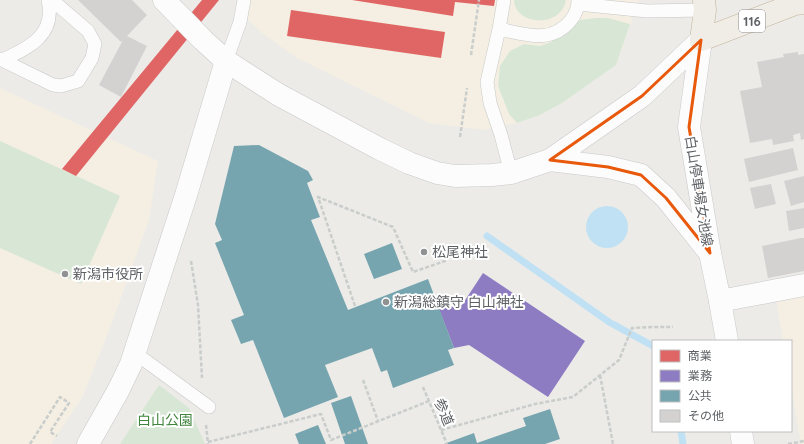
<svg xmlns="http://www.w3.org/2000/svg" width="804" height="444" viewBox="0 0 804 444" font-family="Quicksand,'Noto Sans JP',sans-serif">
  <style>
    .commercial { fill: #f4efe2 }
    .green { fill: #d8e7d5 }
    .water { fill: #c0e1f3 }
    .shops { fill: #e06666 }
    .offices { fill: #8e7cc3 }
    .public { fill: #76a5af }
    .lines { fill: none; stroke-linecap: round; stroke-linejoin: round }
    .stream { stroke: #c0e1f3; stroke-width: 7 }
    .building { fill: #d3d2d1 }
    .service-casing { stroke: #c7c7c7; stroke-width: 14 }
    .minor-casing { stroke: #c7c7c7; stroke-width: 23 }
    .tertiary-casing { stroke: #c7c7c7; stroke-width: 23 }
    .secondary-casing { stroke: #c9c9c9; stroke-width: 23 }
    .trunk-casing { stroke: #c1b198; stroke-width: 23 }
    .path { stroke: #c9cdcb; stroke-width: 2.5; stroke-dasharray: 4 2; stroke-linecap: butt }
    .service { stroke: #fcfcfc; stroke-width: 13 }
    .minor { stroke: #fcfcfc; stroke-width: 22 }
    .tertiary { stroke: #fcfcfc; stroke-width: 22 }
    .secondary { stroke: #fcfcfc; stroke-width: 22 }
    .trunk { stroke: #f0ece6; stroke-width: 22 }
    .marked { fill: none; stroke: #e8590c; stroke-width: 3; stroke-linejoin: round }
    .poi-dot { fill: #909193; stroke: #fff; stroke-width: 1.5 }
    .labels { text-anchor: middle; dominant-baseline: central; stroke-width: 4; stroke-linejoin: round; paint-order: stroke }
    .shield { fill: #fff; stroke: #8e9093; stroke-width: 1 }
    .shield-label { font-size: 13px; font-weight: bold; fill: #5e6165 }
    .street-label { font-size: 14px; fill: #5e6165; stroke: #fff }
    .poi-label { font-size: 14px; fill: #5e6165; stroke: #fff; text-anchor: start }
    .park-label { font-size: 14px; fill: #40843e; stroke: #fff }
  </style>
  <rect width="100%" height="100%" fill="#ecebe8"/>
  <path class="commercial" d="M237,0H639L616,65L562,103L540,115L517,123L483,130L429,123L297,58L262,33L235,8Z
    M0,88L158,161L149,220L110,328L83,396L51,444H0Z
    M804,293V444H801L791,387V341H783L776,298Z"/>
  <path class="green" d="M514,0H566C560,30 514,24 514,0Z
    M596,18H608L630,24L616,65L562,103L540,115L517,123L509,114L498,86L500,66L510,51L524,44L540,46L551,42L566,33L580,20Z
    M0,141L120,196L81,284L0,248Z
    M159,385L189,408L205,444H120Z"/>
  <path class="water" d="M586 227a21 21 0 1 1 42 0a21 21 0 1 1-42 0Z"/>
  <path class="shops" d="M202,0H219L76,176L62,169Z
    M352,0H495L494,6L455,2L453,16Z
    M291,10L445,32L441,58L287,36Z"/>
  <path class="offices" d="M483,273L585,341L548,397L469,345L454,348L439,309L462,305Z"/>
  <path class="public" d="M259,145L308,171L313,180L307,183L320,217L311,220L348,310L428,279L454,348L448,350L454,365L393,388L387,370L381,372L372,348L325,365L338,397L284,418L253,340L241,344L231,320L244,315L215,243L222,240L215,224L234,146Z
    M392,243L402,269L374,279L364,254Z
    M351,396L368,444H345L331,403Z
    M550,409L560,439L545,444H444L474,433L477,443L526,426L523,418Z
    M318,425L326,444H299L295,434Z"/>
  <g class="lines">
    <path class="stream" d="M487,236L609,322L653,346
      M681,431L683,444"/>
  </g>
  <path class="building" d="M78,0H132L147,15L127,36L147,46L121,97L99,85L123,40L121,42Z
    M798,52V55L804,54V139L801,140L800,133L793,135L794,141L773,145L772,139L750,143L740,91L762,87L757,62L784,57L783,54Z
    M793,148L798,170L749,182L744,159Z
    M804,176V202L791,206L784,181Z
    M771,184L776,204L755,209L750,188Z
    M804,208V228L789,231L786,211Z
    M801,238H804V271L768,278L762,246Z"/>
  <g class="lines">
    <defs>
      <path id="service" d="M504,0L499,29C525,34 551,45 571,20C575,15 578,7 578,0
        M578,4L647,11L705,10
        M499,29L487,82L490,103L501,135L511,173
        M0,59L53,85L61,86L78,81L92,58L95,44L88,31L52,0
        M2,60C29,48 56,35 48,0
        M226,61L240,22L244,0
        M135,353L209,407"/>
      <path id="minor" d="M720,301L804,285"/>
      <path id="tertiary" d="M88,444L118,391L131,364L186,195L226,61"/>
      <path id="secondary" d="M164,0L203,40L226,61L279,95L380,149L409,163L437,173L455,176L492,175L511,173L550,160L642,96L701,40
        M701,40L689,127L710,253L720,301L727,341
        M550,160L608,167L641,175L666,198L709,252
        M741,431L743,444"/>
      <path id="trunk" d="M704,0L705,10L701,40L795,4L804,3"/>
    </defs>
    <use href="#service" class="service-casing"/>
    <use href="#minor" class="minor-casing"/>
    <use href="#tertiary" class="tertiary-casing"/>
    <use href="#secondary" class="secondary-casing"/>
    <use href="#trunk" class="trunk-casing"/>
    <path class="path" d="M471,55L479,0
      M460,137L467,88
      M191,261L198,305L202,378
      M355,306L318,197L393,227L413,272L448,260
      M600,375L613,444
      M363,380L378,421
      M423,387L447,444
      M206,425L208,444
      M441,430L535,404L573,397L619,360L632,328L654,327H673
      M208,442L321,414L331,440L429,401
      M30,444L60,397L69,403L50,432L57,436
      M788,444L804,441"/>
    <use href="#service" class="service"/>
    <use href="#minor" class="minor"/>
    <use href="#tertiary" class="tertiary"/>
    <use href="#secondary" class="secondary"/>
    <use href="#trunk" class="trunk"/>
  </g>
  <path class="marked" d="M701,40L689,127L710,253L666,198L641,175L608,167L550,160L642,96Z"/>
  <g class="poi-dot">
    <circle cx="424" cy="252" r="4"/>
    <circle cx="65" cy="274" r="4"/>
    <circle cx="386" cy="302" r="4"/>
  </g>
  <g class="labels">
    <rect class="shield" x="739" y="10" width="26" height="22" rx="3"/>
    <g class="shield-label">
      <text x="752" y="21">116</text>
    </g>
    <g class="street-label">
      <text transform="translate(699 191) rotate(81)">白山停車場女池線</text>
      <text transform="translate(444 412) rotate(67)">参道</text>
    </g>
    <g class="poi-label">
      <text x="432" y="252">松尾神社</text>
      <text x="73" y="274">新潟市役所</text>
      <text x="394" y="302">新潟総鎮守 白山神社</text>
    </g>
    <g class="park-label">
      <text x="165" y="420">白山公園</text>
    </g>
  </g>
  <rect x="652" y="340" width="140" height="92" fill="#ffffff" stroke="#bfc0c1"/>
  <rect x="660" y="350" width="20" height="12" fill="#e06666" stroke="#bfc0c1"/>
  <text x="688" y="360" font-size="12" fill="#5e6165">商業</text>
  <rect x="660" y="370" width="20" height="12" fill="#8e7cc3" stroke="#bfc0c1"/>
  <text x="688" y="380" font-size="12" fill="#5e6165">業務</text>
  <rect x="660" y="390" width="20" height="12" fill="#76a5af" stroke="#bfc0c1"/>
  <text x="688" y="400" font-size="12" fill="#5e6165">公共</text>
  <rect x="660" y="410" width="20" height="12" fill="#d3d2d1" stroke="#bfc0c1"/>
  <text x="688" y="420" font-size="12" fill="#5e6165">その他</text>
</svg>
